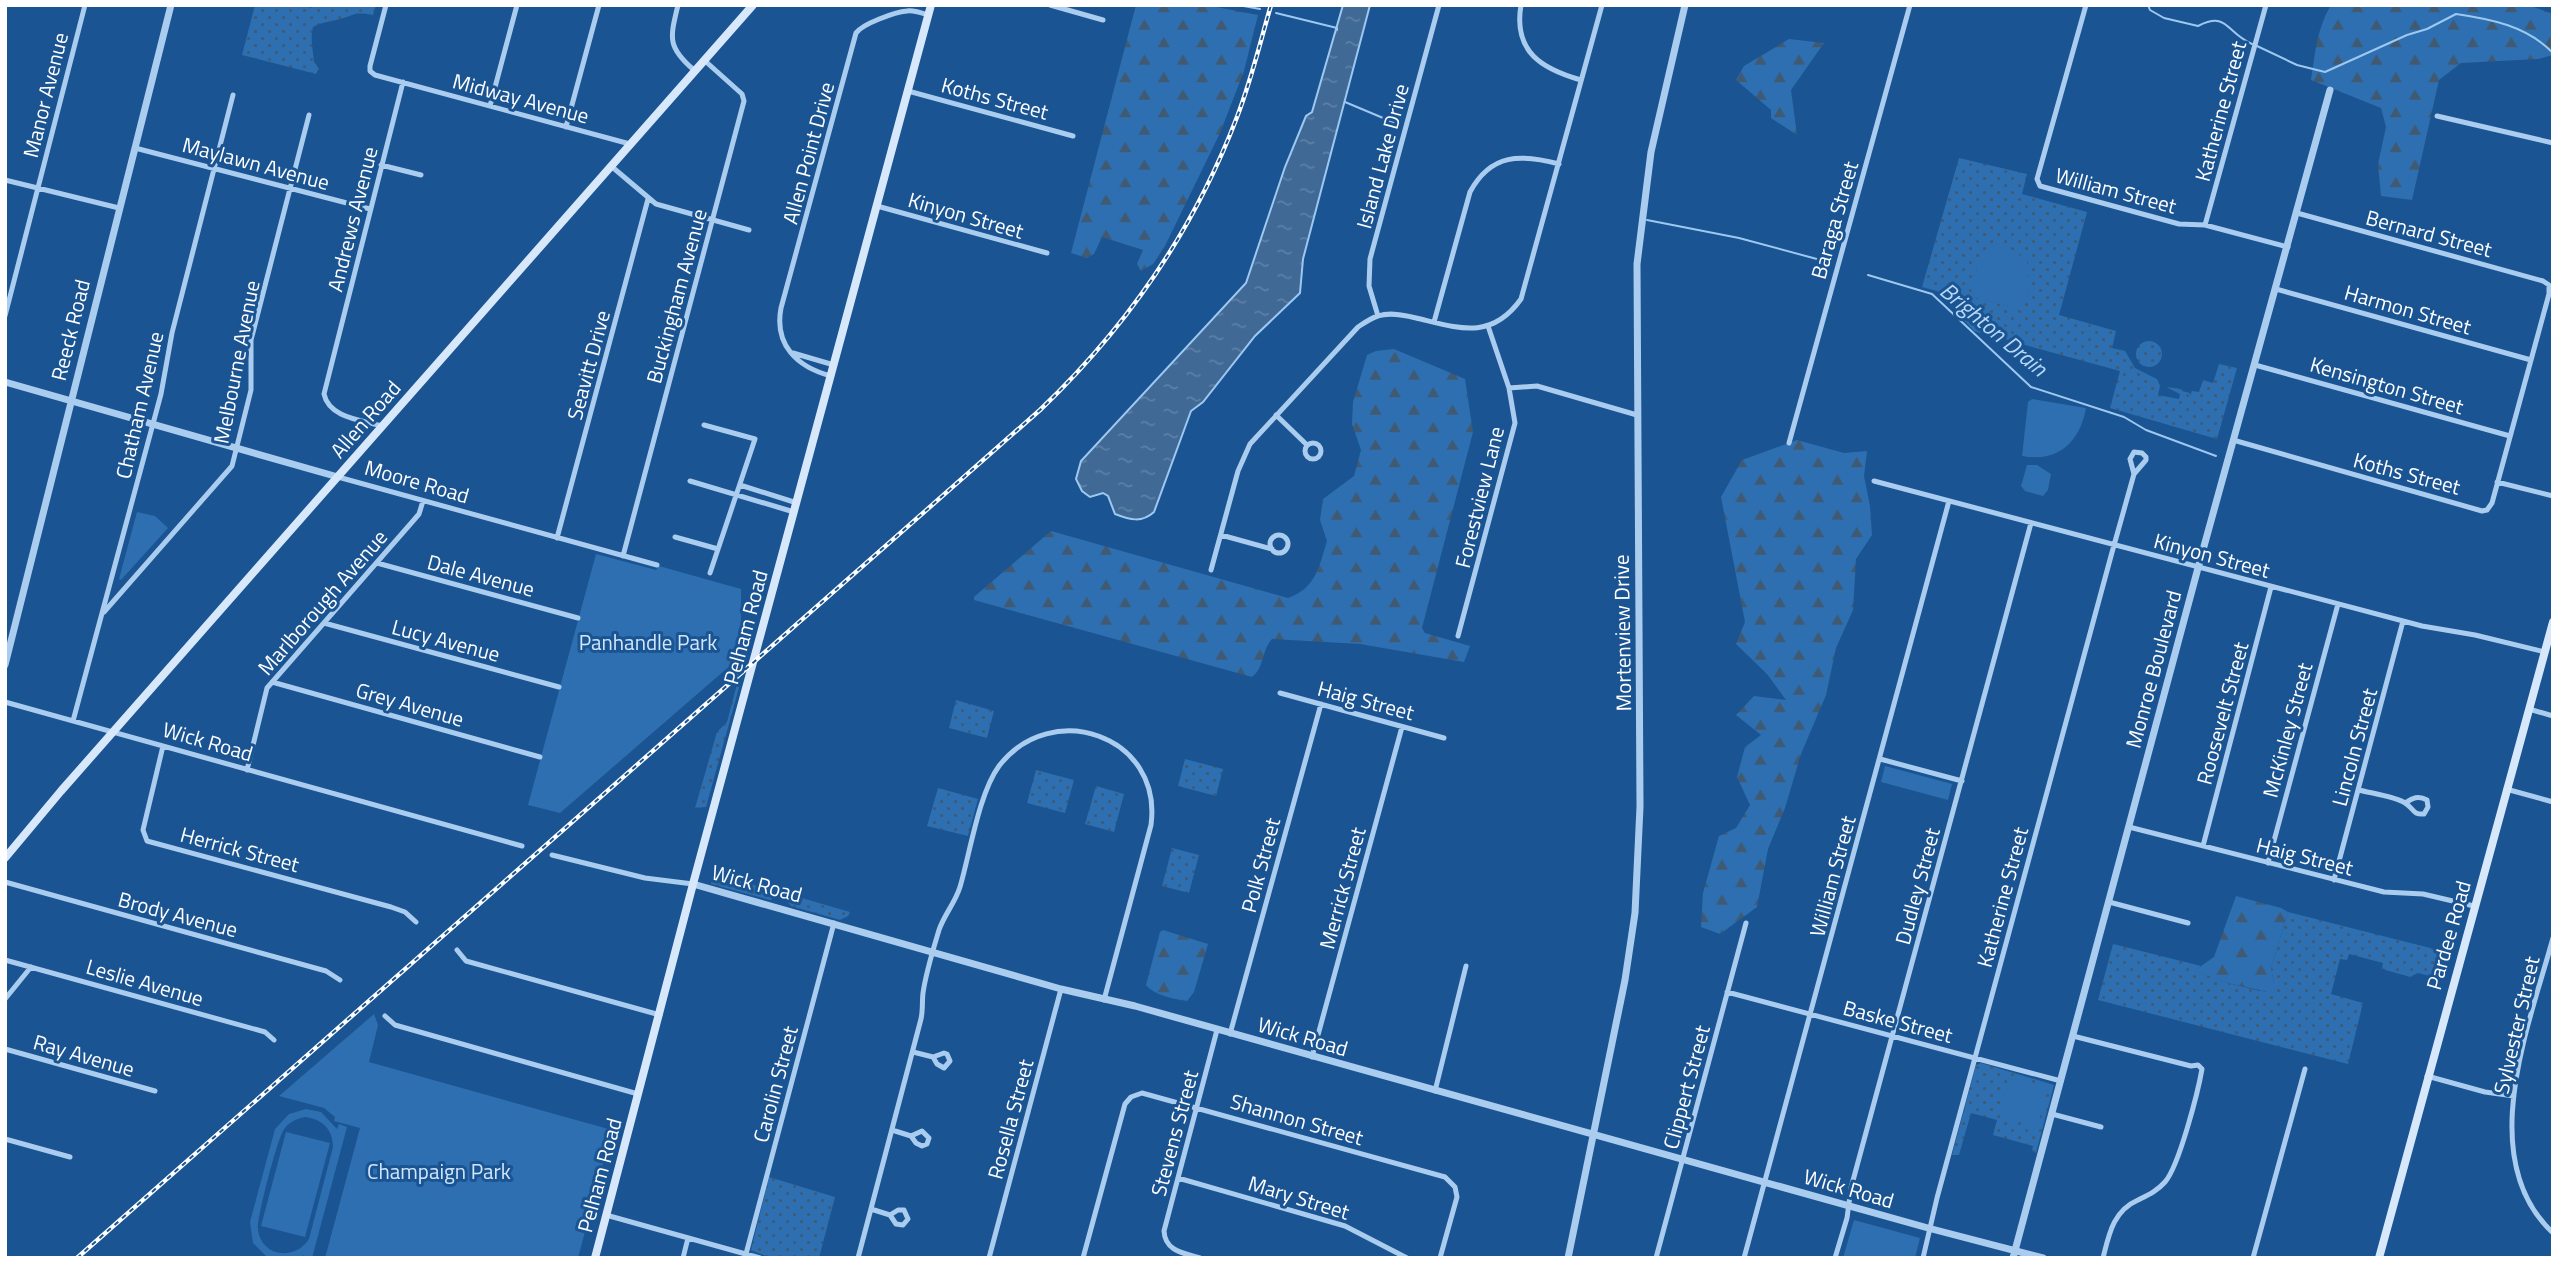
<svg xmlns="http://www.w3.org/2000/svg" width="2558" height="1263" viewBox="0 0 2558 1263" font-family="'Titillium Web',sans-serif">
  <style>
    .grass { fill: url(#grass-dots) }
    .forest { fill: url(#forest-firs) }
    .park { fill: #2d6fb0; fill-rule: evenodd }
    .water { fill: url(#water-ripples); stroke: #9dc8f1; stroke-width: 2 }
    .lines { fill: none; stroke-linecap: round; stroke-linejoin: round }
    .stream { stroke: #9dc8f1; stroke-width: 2 }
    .minor { stroke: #aacdef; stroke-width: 5 }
    .tertiary { stroke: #aacdef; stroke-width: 7 }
    .secondary { stroke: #d8e8fb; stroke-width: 8 }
    .rail-casing { stroke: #fff; stroke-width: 4.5 }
    .rail { stroke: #1a5492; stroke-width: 2; stroke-dasharray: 5; stroke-linecap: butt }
    .labels { text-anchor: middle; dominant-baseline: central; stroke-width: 6; stroke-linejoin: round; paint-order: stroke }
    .street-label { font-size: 21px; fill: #fff; stroke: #1a5492 }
    .park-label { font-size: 21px; fill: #d1e6fb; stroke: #1a5492 }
    .water-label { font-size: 23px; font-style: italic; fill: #b6d7f6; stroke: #1a5492 }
  </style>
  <defs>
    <pattern id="grass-dots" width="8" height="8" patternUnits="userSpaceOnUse" patternTransform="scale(1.75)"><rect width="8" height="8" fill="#2d6fb0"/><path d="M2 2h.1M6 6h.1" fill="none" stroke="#405a74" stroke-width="1.8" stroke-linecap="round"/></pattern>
    <pattern id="forest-firs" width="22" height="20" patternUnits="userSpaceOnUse" patternTransform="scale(1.75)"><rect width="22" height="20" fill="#2d6fb0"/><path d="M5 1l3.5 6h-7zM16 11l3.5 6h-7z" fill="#405a74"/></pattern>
    <pattern id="water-ripples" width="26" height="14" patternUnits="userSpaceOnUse" patternTransform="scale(1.75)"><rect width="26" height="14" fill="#406996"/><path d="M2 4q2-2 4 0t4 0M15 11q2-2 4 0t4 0" fill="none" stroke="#5d80a6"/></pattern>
  </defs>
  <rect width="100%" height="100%" fill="#1a5492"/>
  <path class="grass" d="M255,5H303L311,8L313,5H376L373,15C353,12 358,14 340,19C330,22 322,22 313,27C310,40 313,49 314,62L319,68L316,74L242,55Z
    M1959,158L2027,174L2022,194L2087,212L2059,315L2116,331L2112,348L2125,351L2135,368L2157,379L2160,386L2158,395L2179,399L2180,394L2166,387L2182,389V391L2190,393V396L2192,391L2199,392L2203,380L2213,383L2219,364L2237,368L2217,439L2110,408L2120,371L1974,331L1937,291L1922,287Z
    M2136 354a13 13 0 1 1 26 0a13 13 0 1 1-26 0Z
    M737,684H740L706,807L695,808L717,732L727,722Z
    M956,700L994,711L987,738L949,728Z
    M1185,759L1223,769L1216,796L1178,786Z
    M1036,770L1074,780L1065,813L1027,803Z
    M1096,786L1124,794L1114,832L1085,824Z
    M938,788L978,799L968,836L927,826Z
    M1172,848L1199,855L1189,893L1162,886Z
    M713,874L780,892L779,896L770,900L711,884Z
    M788,894L850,912L848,916L840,920L791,906L787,901Z
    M2288,912L2450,953L2442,979L2418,973L2410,977L2382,969L2383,963L2349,954L2347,960L2340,959L2331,994L2363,1003L2348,1064L2098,1000L2113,944L2201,966L2195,971L2228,983L2260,991L2274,984L2271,968Z
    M1981,1063L2054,1085L2036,1153L2032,1151L2033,1146L1993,1135L1997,1120L1971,1113L1959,1155H1952L1976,1065Z
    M769,1177L835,1197L819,1258H771L751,1250Z"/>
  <path class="forest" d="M1136,5H1206L1258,15L1244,71L1220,133L1164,248L1153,264L1141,271L1137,264L1143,250L1102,237L1094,254L1087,258L1071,253Z
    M2331,5H2528L2553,14V55L2538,59L2461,63L2439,80L2412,200L2381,196L2378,164L2386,127L2381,108L2311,80C2315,53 2317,28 2331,5Z
    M1789,39L1824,43L1791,90L1797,135L1771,118V110L1736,80L1744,66Z
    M1394,349L1465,379L1473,432L1422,628L1425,633L1470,646L1464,662L1360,644L1272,639C1261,651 1265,667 1252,677L974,600V597L1051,531L1288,598C1316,588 1319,567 1327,541L1320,520L1323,499L1354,476L1361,450L1352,424L1353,402L1367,355L1376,351Z
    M1797,440L1844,453L1867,451L1864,476L1870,506L1872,535L1856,559L1853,610L1836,648L1826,695L1801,754L1785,808L1768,849L1757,907L1720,934L1701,927L1703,893L1719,836L1736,828L1750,805L1737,777L1745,747L1761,735L1736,715L1754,696L1786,700L1767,674L1736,644L1745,622L1721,497L1742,460Z
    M2236,896L2281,908L2288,912L2271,968L2274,984L2268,992L2228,983L2194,971L2214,957Z
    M1163,930L1208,944L1194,992L1187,1001C1174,999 1154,995 1146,985L1160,932Z"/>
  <path class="park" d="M2000,243L2027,260L2028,295L2019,309L1973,297L1971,292L1981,252Z
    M2032,399L2086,408C2080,442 2058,463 2022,456L2028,402Z
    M2027,465H2037L2051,474L2048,490L2043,496L2025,491L2021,486Z
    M137,512L155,516L168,528L121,580L119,579Z
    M596,554L656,570L659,566L741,589V630L732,664L560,813L528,805Z
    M1885,766L1952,784L1948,800L1881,782Z
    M374,1014L378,1025L369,1062L612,1130L578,1258H325L360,1128L334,1121L335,1117L324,1108L279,1096Z
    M2009,1078L2044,1085L2047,1092L2037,1128L1999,1115Z
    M306,1109L321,1112L337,1129L339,1124L347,1127L312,1258H304V1255L300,1258H268L253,1243L250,1222L275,1129L289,1114ZM305,1117C322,1119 333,1129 333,1147L309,1239C295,1261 262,1257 258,1230C256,1220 277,1141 283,1131C288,1122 296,1119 305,1117Z
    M286,1132L330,1143L305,1237L261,1226Z
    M1854,1220L1920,1238L1915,1258H1843Z"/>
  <path class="water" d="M1343,5H1370L1303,259L1300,293L1255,336L1203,402L1191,411L1154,512C1142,523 1130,520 1115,514L1108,496L1103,493L1090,497L1082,491L1076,479L1081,461L1246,283L1285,167L1306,116L1312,112Z"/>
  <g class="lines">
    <path class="stream" d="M1238,5L1260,9
      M2148,5L2150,10L2164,18L2198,26C2228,11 2225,32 2252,44
      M1276,13L1337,28V30
      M2257,46L2297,65L2325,72L2407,35L2427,29L2456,14C2491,19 2527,26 2553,53
      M1345,102L1395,123
      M1647,220L1739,238L1828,262
      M1868,275L1932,294L2031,387L2124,417L2146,430L2216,456"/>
    <path class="minor" d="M386,5L370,66V71L375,75L630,144
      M678,5C670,38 667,47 694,70
      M1050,5L1103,20
      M1521,5C1513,52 1542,69 1581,80
      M2086,5L2037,179L2040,186L2179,224L2205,225L2288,247
      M908,91L1073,136
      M490,106L517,5
      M2437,116L2553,143
      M566,127L599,5
      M135,148L370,209
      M381,165L421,175
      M611,166L656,204L749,230
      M5,180L119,208
      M877,206L1047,253
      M2205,225L2266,5
      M2276,289L2531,360
      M5,316L85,5
      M1378,316L1369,286L1370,259L1439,5
      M1434,322L1470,192C1491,153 1521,154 1559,164
      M793,353L834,365
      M2255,365L2510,436
      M831,376C797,367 774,345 781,308L856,33C862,24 895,12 907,11C913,10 922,13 928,15
      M1509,388L1537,386L1637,415
      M1276,415L1307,445
      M704,425L755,439L710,573
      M382,426C362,420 329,418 324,394L403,82
      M2233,440L2482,511L2487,510L2492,503L2549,294V285L2543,281L2297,213
      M1305 451a8 8 0 1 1 16 0a8 8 0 1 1-16 0Z
      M1789,443L1910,5
      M338,477L657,565
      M690,481L794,512
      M1874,481L2422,626L2475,635L2545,652
      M2497,482L2553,496
      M740,485L797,503
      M1221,535L1272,549
      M1270 544a9 9 0 1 1 18 0a9 9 0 1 1-18 0Z
      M675,537L718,549
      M557,538L648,199
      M623,556L744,101L742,94L704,60
      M377,563L578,618
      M1211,570L1238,471L1250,444L1358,327C1364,323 1371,318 1378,316C1390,312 1404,315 1416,318C1458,328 1491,341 1521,299L1602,5
      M104,612L232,466L251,390V340L309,115
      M324,623L559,687
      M1458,636L1515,423L1509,388L1488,326
      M272,682L540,757
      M1280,693L1444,738
      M5,702L522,846
      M2529,709L2553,716
      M73,721L161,394L172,333L233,95
      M163,746L143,830L147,841L391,907L405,912L416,922
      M1880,759L1962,781
      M247,770L267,688L413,521L419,514L423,501
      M2506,789L2553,802
      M2359,790C2370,793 2397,797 2405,803C2414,808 2412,815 2424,814L2428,807L2427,800C2418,795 2413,798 2405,803
      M2129,827L2384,892L2423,894L2474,906
      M2203,846L2271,587
      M552,855L645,878L693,884
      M2268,863L2338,604
      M2334,880L2403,621
      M5,882L326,971L340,980
      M2109,902L2188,923
      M2553,938C2529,1026 2474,1159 2553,1233
      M457,950L466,961L660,1015
      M5,960L265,1032L274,1040
      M1727,992L2061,1081
      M5,999L31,967
      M385,1016L395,1025L638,1094
      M1230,1034L1321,704
      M2073,1036L2191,1066L2198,1065L2202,1069C2198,1092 2179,1166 2165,1182C2157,1191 2148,1195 2138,1200C2113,1211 2109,1234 2103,1258
      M5,1049L155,1091
      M913,1052L933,1057L937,1064L944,1068L950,1061L947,1054L944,1053L933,1057
      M1312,1057L1402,727
      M2427,1076L2485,1092L2514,1096
      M1435,1091L1466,966
      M2052,1114L2101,1127
      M892,1130L911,1136L916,1143L922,1146L927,1144L929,1138L922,1131L911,1136
      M5,1139L70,1157
      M1178,1178L1345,1226L1407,1258
      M871,1209L890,1215
      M898,1210H904L908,1219L903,1225L896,1224L890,1215Z
      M606,1215L760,1258
      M746,1254L834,923
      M683,1258L688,1238
      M858,1258L921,1019C923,1010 922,1001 923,993C926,972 933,950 939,930C944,915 955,903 960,887C970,853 979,793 999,766C1051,698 1163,735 1151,825L1104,1000
      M989,1258L1061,989
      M1083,1258L1125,1104L1131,1097L1142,1093L1445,1177L1455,1187L1457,1197L1440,1258
      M1200,1258C1183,1253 1165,1251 1164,1231L1217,1030
      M1656,1258L1746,923
      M1744,1258L1949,501
      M1835,1258L1847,1218L1851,1188L2031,523
      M1923,1258L1937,1198L2111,556L2134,474L2146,460V457L2142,453L2134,452L2130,459L2134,474
      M2253,1258L2305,1069"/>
    <path class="tertiary" d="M5,382L338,477
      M5,665L171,5
      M693,884L1061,989L1135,1006L1928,1228L2043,1258
      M1568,1258L1625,980L1635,913L1640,807L1637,264L1651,152L1685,5
      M2013,1258L2198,568L2330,90"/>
    <path class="secondary" d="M5,858L61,791L753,5
      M595,1258L693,884L931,5
      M2379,1258L2553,622"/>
    <defs>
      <path id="rail" d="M77,1258L1040,410C1127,327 1194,230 1237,117C1251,81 1260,43 1271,5"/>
    </defs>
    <use href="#rail" class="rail-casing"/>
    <use href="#rail" class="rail"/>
  </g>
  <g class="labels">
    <g class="street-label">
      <text transform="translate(45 95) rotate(-76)">Manor Avenue</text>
      <text transform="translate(521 98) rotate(15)">Midway Avenue</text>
      <text transform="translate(995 98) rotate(15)">Koths Street</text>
      <text transform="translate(2220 111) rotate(-75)">Katherine Street</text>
      <text transform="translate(808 153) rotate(-75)">Allen Point Drive</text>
      <text transform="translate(1382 156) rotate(-75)">Island Lake Drive</text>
      <text transform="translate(256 163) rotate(15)">Maylawn Avenue</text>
      <text transform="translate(2116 190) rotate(15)">William Street</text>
      <text transform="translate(966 215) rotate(16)">Kinyon Street</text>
      <text transform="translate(352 219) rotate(-76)">Andrews Avenue</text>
      <text transform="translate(1834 220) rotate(-74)">Baraga Street</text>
      <text transform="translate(2429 233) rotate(15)">Bernard Street</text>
      <text transform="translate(676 296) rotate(-75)">Buckingham Avenue</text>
      <text transform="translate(2408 309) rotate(16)">Harmon Street</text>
      <text transform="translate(70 330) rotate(-76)">Reeck Road</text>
      <text transform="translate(236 362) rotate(-79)">Melbourne Avenue</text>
      <text transform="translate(588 365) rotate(-75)">Seavitt Drive</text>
      <text transform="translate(2387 385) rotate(16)">Kensington Street</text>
      <text transform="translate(139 405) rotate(-77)">Chatham Avenue</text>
      <text transform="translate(365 419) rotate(-49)">Allen Road</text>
      <text transform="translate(2407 473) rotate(15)">Koths Street</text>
      <text transform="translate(417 481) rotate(16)">Moore Road</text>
      <text transform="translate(1479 497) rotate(-76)">Forestview Lane</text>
      <text transform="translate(2212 555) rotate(15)">Kinyon Street</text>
      <text transform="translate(481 575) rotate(15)">Dale Avenue</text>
      <text transform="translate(322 602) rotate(-49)">Marlborough Avenue</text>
      <text transform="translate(745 627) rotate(-75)">Pelham Road</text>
      <text transform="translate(1622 633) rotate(-91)">Mortenview Drive</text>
      <text transform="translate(446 640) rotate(15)">Lucy Avenue</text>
      <text transform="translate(2153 669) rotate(-75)">Monroe Boulevard</text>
      <text transform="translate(1366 700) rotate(15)">Haig Street</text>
      <text transform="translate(410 704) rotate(16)">Grey Avenue</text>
      <text transform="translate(2222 713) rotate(-75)">Roosevelt Street</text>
      <text transform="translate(2287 730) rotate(-75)">McKinley Street</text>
      <text transform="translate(208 741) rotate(16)">Wick Road</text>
      <text transform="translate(2354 747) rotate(-75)">Lincoln Street</text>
      <text transform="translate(240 849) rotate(15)">Herrick Street</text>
      <text transform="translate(2305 856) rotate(14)">Haig Street</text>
      <text transform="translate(1260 865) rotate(-75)">Polk Street</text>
      <text transform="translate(1832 876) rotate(-75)">William Street</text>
      <text transform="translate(757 883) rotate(15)">Wick Road</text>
      <text transform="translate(1917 886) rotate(-75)">Dudley Street</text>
      <text transform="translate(1342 888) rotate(-75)">Merrick Street</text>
      <text transform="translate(2002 897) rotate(-75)">Katherine Street</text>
      <text transform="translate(178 914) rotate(15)">Brody Avenue</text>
      <text transform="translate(2448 935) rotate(-74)">Pardee Road</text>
      <text transform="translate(145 982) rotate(16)">Leslie Avenue</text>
      <text transform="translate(1898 1021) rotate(15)">Baske Street</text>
      <text transform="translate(2516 1025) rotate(-77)">Sylvester Street</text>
      <text transform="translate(1303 1036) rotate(16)">Wick Road</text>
      <text transform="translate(84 1055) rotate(16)">Ray Avenue</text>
      <text transform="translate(775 1084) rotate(-75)">Carolin Street</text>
      <text transform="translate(1686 1087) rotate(-75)">Clippert Street</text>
      <text transform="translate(1010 1119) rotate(-75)">Rosella Street</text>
      <text transform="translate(1297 1119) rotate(16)">Shannon Street</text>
      <text transform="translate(1174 1133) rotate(-75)">Stevens Street</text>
      <text transform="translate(599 1175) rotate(-75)">Pelham Road</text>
      <text transform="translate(1849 1188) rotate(16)">Wick Road</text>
      <text transform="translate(1299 1197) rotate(17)">Mary Street</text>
    </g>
    <g class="park-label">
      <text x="648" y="642">Panhandle Park</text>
      <text x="439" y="1171">Champaign Park</text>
    </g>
    <g class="water-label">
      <text transform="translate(1994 329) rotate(40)">Brighton Drain</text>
    </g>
  </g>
  <rect width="2558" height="1263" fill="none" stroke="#ffffff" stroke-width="14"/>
</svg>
